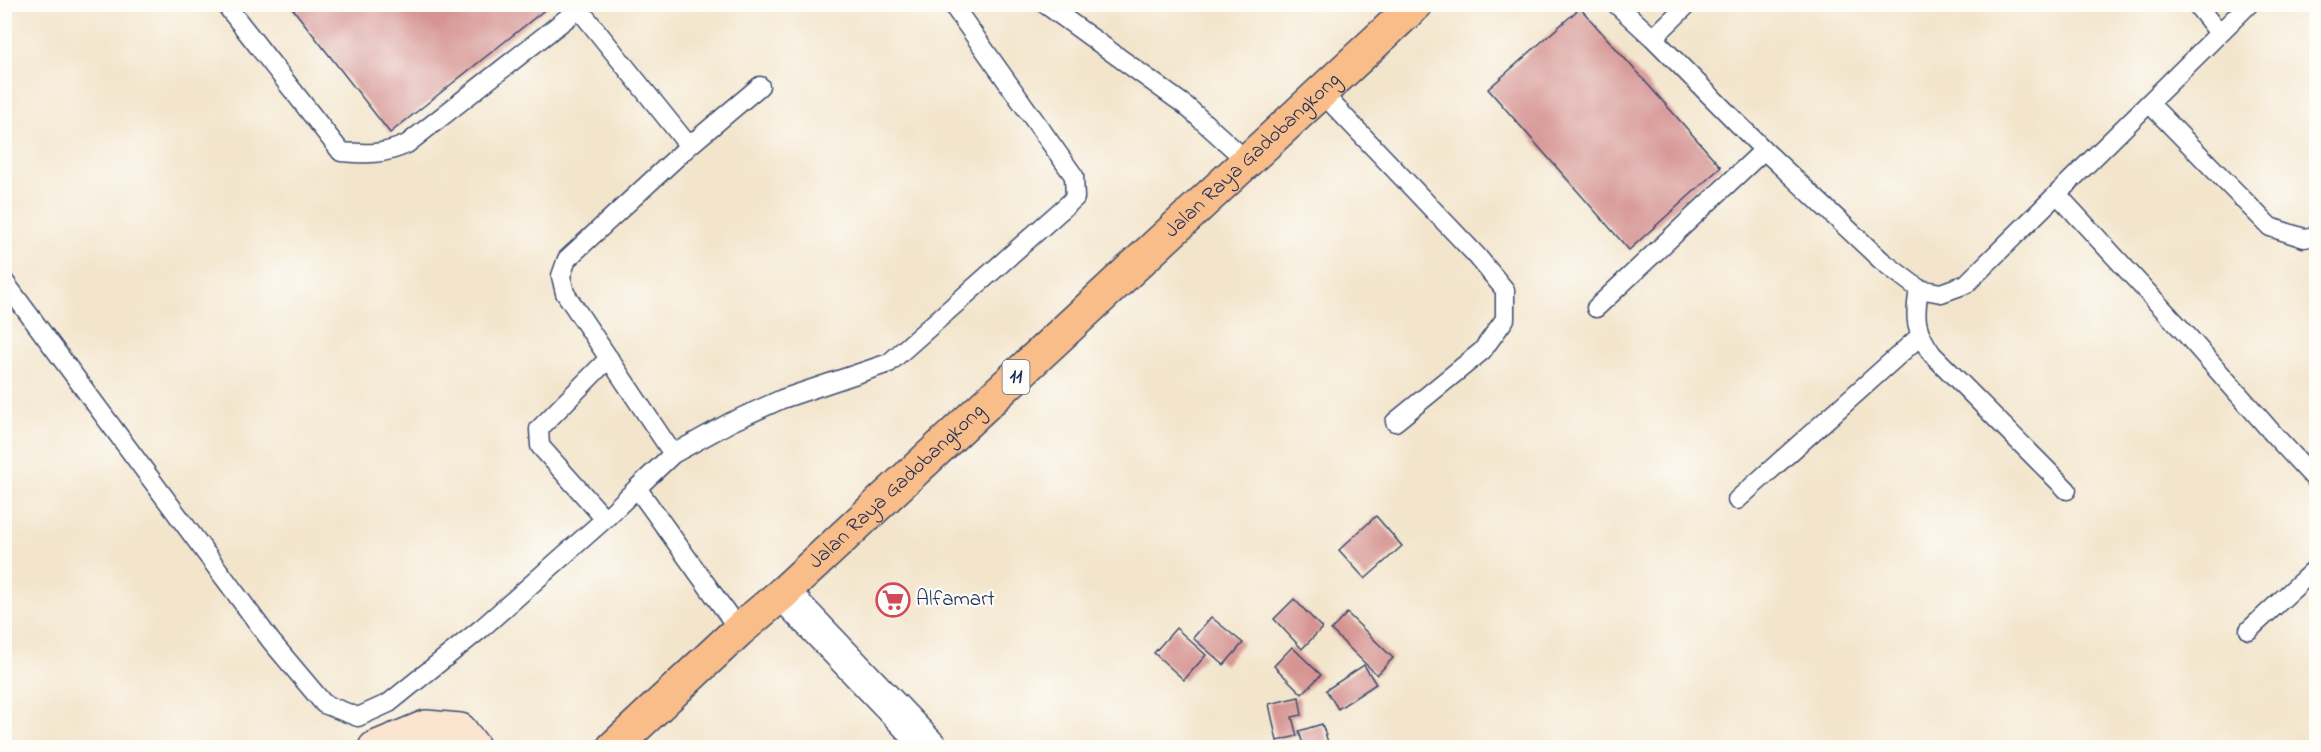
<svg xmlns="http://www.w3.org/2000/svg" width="2321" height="752" viewBox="0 0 2321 752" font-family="'Indie Flower',sans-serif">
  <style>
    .building { fill: #d59391 }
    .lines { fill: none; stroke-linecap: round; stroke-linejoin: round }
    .lane-casing { stroke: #3b4a6e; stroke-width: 21 }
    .street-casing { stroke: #3b4a6e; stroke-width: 36 }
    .secondary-casing { stroke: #3b4a6e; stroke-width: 36 }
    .highway-casing { stroke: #3b4a6e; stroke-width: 36 }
    .lane { stroke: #fff; stroke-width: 18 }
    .street { stroke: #fff; stroke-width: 33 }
    .secondary { stroke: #fce5d0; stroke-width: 33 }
    .highway { stroke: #f8bd89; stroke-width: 33 }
    .labels { text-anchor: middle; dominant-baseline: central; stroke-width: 4.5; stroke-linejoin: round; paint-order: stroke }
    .shield { fill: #fdfcf7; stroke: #5f6c8c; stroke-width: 1.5 }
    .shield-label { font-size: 20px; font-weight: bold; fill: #1b2f5e }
    .street-label { font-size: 21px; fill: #1b2f5e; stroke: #fdfcf7 }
    .poi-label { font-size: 21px; fill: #1b2f5e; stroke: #fdfcf7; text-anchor: start }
  </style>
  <rect width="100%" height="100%" fill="#fdfcf7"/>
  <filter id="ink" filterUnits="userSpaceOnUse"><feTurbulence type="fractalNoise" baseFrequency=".0167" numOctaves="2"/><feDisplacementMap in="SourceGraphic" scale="12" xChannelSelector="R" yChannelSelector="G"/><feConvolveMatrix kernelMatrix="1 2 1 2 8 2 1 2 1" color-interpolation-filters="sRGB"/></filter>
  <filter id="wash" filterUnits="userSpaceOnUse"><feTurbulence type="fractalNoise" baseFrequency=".008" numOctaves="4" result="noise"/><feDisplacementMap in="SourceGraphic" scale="24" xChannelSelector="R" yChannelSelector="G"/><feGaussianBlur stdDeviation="1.35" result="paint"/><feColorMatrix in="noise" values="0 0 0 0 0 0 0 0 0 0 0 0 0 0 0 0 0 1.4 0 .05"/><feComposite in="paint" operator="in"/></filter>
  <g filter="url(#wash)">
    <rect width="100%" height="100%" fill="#f3e5cc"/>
    <g id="blocks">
      <path class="building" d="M289,4H552L390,133Z
        M1580,8L1721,167L1629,250L1488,89Z
        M1376,516L1402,546L1365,579L1339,550Z
        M1294,599L1322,628L1302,649L1274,619Z
        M1347,613L1393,658L1377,675L1331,630Z
        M1211,617L1243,643L1224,665L1193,638Z
        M1176,628L1206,655L1184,680L1154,653Z
        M1292,647L1321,675L1302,694L1274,666Z
        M1364,665L1376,684L1338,709L1326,690Z
        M1299,697L1302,715L1292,717L1297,736L1277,741L1269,704Z
        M1322,724L1330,748H1304L1299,731Z"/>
    </g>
  </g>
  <g filter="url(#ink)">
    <use href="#blocks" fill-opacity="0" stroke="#3b4a6e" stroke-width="1.5"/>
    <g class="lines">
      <defs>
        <path id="lane" d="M225,4L341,152C367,154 383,155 407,144L585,4
          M1045,4L1186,106L1248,162
          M1616,4L1653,38L1764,150L1882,261L1919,289L1941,293L1966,284L2249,4
          M2196,4L2219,33
          M579,9L689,146
          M1653,38L1688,4
          M1321,92L1477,256L1505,290V319L1482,351L1395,422
          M2149,103L2270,227L2304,238L2316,236
          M2057,194L2185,333L2276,437L2316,480
          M4,281L271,641L324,704L358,717L389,703L482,628L605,519
          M1919,289C1914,318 1915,330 1932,354L2067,490
          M1596,308L1764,150
          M609,358L539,429L540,446L605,519L637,488L739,630
          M673,454L731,422L782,399L889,363L1075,198L1074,176L952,4
          M637,488L673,454L565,293L561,276L567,259L689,146L760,86
          M1737,500L1920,336
          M2249,630L2316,568"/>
        <path id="street" d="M783,593L931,748"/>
        <path id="secondary" d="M375,748L426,727L460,730L474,748"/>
        <g id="highway">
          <path id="s1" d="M613,748L739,630L783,593L1416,4"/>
        </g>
      </defs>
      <use href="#lane" class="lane-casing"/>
      <use href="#street" class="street-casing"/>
      <use href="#secondary" class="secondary-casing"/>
      <use href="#highway" class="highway-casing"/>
      <use href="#lane" class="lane"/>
      <use href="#street" class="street"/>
      <use href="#secondary" class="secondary"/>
      <use href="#highway" class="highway"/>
    </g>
  </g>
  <defs>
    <symbol id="supermarket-ring" viewBox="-11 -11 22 22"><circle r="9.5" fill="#fdfcf7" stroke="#d1495b" stroke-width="1.5"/><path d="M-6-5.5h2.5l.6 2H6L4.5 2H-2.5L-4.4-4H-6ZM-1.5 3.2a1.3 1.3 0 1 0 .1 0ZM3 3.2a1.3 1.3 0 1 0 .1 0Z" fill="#d1495b"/></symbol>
  </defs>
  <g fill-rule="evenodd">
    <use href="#supermarket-ring" x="874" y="581" width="38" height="38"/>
  </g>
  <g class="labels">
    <rect class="shield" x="1002.5" y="360" width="27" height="34" rx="4.5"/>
    <g class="shield-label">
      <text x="1016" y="377">11</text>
    </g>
    <g class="street-label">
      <text stroke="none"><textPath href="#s1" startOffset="872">Jalan Raya Gadobangkong</textPath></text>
      <text stroke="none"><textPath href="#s1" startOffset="386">Jalan Raya Gadobangkong</textPath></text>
    </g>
    <g class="poi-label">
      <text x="916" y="600">Alfamart</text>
    </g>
  </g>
  <rect width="2321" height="752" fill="none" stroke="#fdfcf7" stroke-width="24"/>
</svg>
